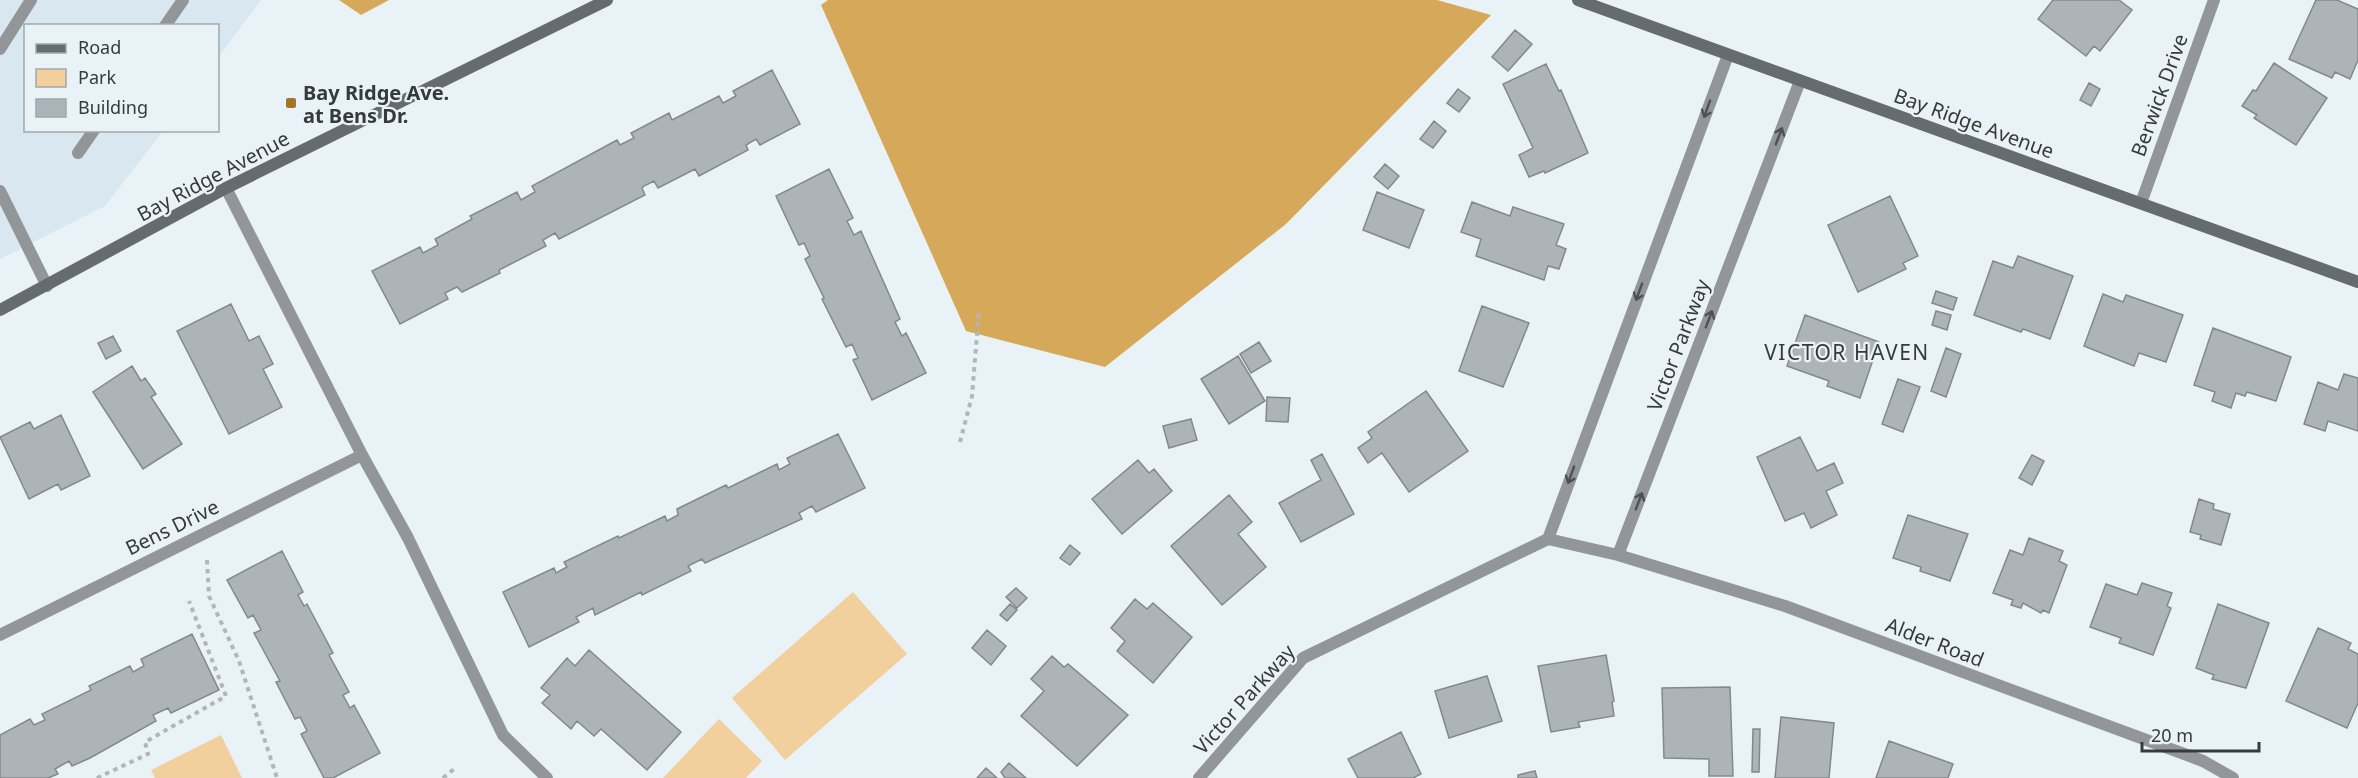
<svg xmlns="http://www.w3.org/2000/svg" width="2358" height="778" viewBox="0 0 2358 778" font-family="'Noto Sans',sans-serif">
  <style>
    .built { fill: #d9e7f1 }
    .green { fill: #f1d09d }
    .forest { fill: #d6a85a }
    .building { fill: #acb4b9; stroke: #81898e; stroke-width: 1.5 }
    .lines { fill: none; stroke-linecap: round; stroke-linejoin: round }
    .path { stroke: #b0b7bb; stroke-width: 4; stroke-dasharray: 4.5 4.5; stroke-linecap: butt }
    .lane { stroke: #929698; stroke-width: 12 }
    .street { stroke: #929698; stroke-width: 12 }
    .secondary { stroke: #666b6e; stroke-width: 12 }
    .oneway { stroke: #4d5153 }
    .poi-dot { fill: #a27728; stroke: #e9f2f7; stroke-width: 2 }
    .labels { text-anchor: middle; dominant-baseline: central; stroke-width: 4.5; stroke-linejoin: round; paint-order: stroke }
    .poi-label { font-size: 20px; font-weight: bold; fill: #363a3c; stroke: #e9f2f7; text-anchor: start }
    .street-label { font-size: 20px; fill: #363a3c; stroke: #e9f2f7 }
    .neighbourhood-label { font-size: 21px; letter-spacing: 1.5px; fill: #363a3c; stroke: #e9f2f7 }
  </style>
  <rect width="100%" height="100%" fill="#e9f2f7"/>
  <path class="built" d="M0,0H261L218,58V26H26V130L163,131L105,206L0,259Z"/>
  <path class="green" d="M853,592L907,654L785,760L732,698Z
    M719,719L762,761L746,778H663Z
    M221,735L242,778H155L151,770Z"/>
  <path class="forest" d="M339,0H389L361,15Z
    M828,0H1437L1491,15L1286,224L1105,367L966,331L821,5Z"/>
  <path class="building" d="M2053,0H2119L2132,10L2100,51L2094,46L2086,56L2038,19Z
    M2316,0H2337L2358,9V60L2350,79L2335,72L2332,78L2289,59Z
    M1515,30L1532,44L1508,71L1492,57Z
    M2274,63L2327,98L2296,145L2254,118L2257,115L2242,106L2253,90L2256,91Z
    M1546,64L1559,91L1561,90L1588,153L1545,173L1544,171L1529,177L1519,155L1533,148L1503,84Z
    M772,70L800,124L760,145L756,139L746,145L748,150L699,176L695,169L658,188L654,181L644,186L642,188L645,195L559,239L555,233L543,240L546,246L499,270L500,273L462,292L457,287L445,293L448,299L400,324L372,271L420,247L423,253L438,245L435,239L472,219L470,216L517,192L521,200L535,192L532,186L617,140L620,145L634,138L631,133L669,113L672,120L719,96L723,103L736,96L733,91Z
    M2089,83L2100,89L2091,106L2080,100Z
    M1458,89L1470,98L1459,112L1447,103Z
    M1434,121L1446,131L1433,148L1420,139Z
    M1385,164L1399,176L1388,189L1374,177Z
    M829,169L853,218L847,221L854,235L861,231L900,319L895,322L902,336L906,333L926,373L872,400L853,360L858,358L852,344L846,347L822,299L824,298L805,259L810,256L804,243L799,245L776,196Z
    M1377,192L1424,210L1409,248L1363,230Z
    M1890,196L1918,256L1903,263L1906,269L1858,292L1828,225Z
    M1472,202L1510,216L1513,207L1564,224L1556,245L1566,249L1559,269L1548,266L1544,280L1476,256L1481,239L1461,232Z
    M2018,256L2073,276L2050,339L2023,329L2021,332L1974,315L1993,261L2013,268Z
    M1936,291L1957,298L1953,310L1932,303Z
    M2103,294L2123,302L2126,295L2183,315L2166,362L2139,353L2134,366L2084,346Z
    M231,304L249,341L259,336L273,364L263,369L282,407L229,434L177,331Z
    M1482,306L1529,323L1503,387L1459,371Z
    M1936,311L1951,315L1947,330L1932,325Z
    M1805,315L1879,342L1860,398L1827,386L1829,381L1787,366Z
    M2213,328L2291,357L2276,401L2247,392L2245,396L2236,393L2231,408L2212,401L2215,392L2194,385Z
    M113,336L121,351L106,359L98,343Z
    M1259,342L1271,361L1251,373L1240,354Z
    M1946,348L1961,354L1946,397L1931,391Z
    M1238,356L1265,401L1229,424L1201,379Z
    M132,366L141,381L145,378L156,394L151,397L182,444L143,469L93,392Z
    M2344,374L2358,378V431L2328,421L2325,431L2304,424L2318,382L2338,390Z
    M1898,379L1920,387L1903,432L1882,424Z
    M1426,391L1468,451L1409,492L1382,453L1368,463L1358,448L1372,438L1368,432Z
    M1267,397L1290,398L1288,422L1266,421Z
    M61,415L90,476L61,490L58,484L29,499L0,437L30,422L34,429Z
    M1191,419L1197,440L1169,448L1163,426Z
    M838,434L865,488L816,512L812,506L799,513L802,519L705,563L702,559L688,566L691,571L642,595L641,592L595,615L593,608L576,617L579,622L529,647L503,592L554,568L556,573L567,567L564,562L618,536L619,538L665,516L667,521L678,515L677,509L726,485L728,488L777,464L779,470L790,464L787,458Z
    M1800,437L1817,471L1834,463L1843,483L1826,491L1837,515L1811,528L1804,513L1785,521L1757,457Z
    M1322,454L1354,514L1301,542L1279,503L1321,480L1311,460Z
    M2032,455L2044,461L2032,485L2019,478Z
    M1138,460L1149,473L1154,469L1172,491L1122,534L1092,499Z
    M1229,495L1252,522L1238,534L1266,567L1222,605L1171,546Z
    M2199,499L2214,504L2213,509L2230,514L2221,545L2200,539L2201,535L2190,532Z
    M1908,515L1968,534L1950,581L1920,571L1921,567L1893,558Z
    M2029,538L2063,551L2059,561L2067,565L2049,613L2043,610L2041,613L2023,603L2021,608L2011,605L2013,600L1993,593L2010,550L2023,555Z
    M1070,545L1080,553L1070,565L1060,558Z
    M282,551L303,592L298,595L304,606L307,604L333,653L329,655L349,692L343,695L350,708L354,705L380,753L333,778H324L301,734L307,731L300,717L295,719L276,682L280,681L254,633L261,630L253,615L248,618L227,580Z
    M2142,583L2172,593L2167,606L2171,608L2153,655L2119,643L2121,638L2090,627L2106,584L2137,595Z
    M1016,588L1027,598L1017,608L1006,597Z
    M1135,599L1147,609L1153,603L1192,637L1153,683L1117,651L1125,641L1111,628Z
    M1010,604L1017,610L1007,621L1000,615Z
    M2218,604L2269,623L2246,688L2212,679L2214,675L2196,668Z
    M2318,628L2351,643L2348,649L2358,654V703L2347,728L2286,701Z
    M987,630L1006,646L991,665L972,648Z
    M192,634L219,690L171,713L168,708L153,715L156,721L90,758L72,766L69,761L55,769L58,774L48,778H0V735L30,719L34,725L45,720L42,714L91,690L89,686L130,666L133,672L144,666L141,659Z
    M589,650L681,732L647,770L601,729L594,736L577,721L571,729L542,703L550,695L541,688L567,658L575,666Z
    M1606,655L1614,701L1612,702L1614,716L1578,722L1580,727L1551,732L1538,666Z
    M1052,656L1064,667L1068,664L1128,715L1077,766L1021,716L1044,691L1031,679Z
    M1487,676L1502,721L1449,738L1435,691Z
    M1730,687L1733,776H1709V759L1664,758L1662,688Z
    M1781,717L1834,723L1829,778H1775Z
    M1753,729H1760L1759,772H1752Z
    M1401,732L1421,774L1413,778H1358L1348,759Z
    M1889,741L1953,764L1948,778H1876Z
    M1009,763L1026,778H1005L1001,772Z
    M986,768L997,778H977Z
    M1535,771L1537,778H1518V775Z"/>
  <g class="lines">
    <path class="path" d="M960,442L972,396L979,310
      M207,560L209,596L239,661L277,778
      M97,778L148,754L145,742L226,696L189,601
      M443,778L454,769"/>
    <path class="lane" d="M165,26L183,0
      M0,49L31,0
      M78,153L94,130
      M0,191L47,286"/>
    <path class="street" d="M226,188L362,455L408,538L503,735L547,778
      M2141,203L2214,0
      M1548,539L1728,55
      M1618,555L1800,81
      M0,635L362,455
      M1199,778L1303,658L1548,539L1618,555L1785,606L2203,761L2233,778"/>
    <path class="secondary" d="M1578,0L2358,282
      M0,310L226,188L607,0"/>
  </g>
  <defs><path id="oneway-shaft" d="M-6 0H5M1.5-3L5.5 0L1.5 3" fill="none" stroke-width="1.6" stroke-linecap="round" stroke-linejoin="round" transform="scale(1.5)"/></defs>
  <g class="oneway">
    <use href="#oneway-shaft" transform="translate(1707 109) rotate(110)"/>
    <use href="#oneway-shaft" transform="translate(1779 136) rotate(-69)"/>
    <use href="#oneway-shaft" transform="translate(1639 292) rotate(110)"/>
    <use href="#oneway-shaft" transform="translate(1709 319) rotate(-69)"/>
    <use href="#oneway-shaft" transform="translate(1571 475) rotate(110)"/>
    <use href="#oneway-shaft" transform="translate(1639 501) rotate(-69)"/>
  </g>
  <rect class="poi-dot" x="285" y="97" width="12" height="12" rx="3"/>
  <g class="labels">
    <g class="poi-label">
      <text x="303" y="92">Bay Ridge Ave.<tspan x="303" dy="23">at Bens Dr.</tspan></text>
    </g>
    <g class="street-label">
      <text transform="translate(2159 95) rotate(-70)">Berwick Drive</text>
      <text transform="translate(1974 123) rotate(20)">Bay Ridge Avenue</text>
      <text transform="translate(213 176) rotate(-28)">Bay Ridge Avenue</text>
      <text transform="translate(1678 345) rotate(-69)">Victor Parkway</text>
      <text transform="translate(172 527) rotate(-26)">Bens Drive</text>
      <text transform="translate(1935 642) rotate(21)">Alder Road</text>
      <text transform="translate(1244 699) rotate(-48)">Victor Parkway</text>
    </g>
    <g class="neighbourhood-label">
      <text x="1847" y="352">VICTOR HAVEN</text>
    </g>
  </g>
  <rect x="24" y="24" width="195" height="108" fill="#e9f2f7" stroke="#a1a8ac" stroke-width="1.5"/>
  <rect x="36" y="44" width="30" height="9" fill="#666b6e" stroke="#a1a8ac" stroke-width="1.5"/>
  <text x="78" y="54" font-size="18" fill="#363a3c">Road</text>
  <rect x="36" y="69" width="30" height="18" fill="#f1d09d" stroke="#a1a8ac" stroke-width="1.5"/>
  <text x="78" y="84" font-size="18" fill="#363a3c">Park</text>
  <rect x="36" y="99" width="30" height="18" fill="#acb4b9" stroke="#a1a8ac" stroke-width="1.5"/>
  <text x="78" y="114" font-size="18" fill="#363a3c">Building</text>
  <path d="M2142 742v9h117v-9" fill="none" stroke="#363a3c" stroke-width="3"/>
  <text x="2151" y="742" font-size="18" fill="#363a3c" stroke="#e9f2f7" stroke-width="4.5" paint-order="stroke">20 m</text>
</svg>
